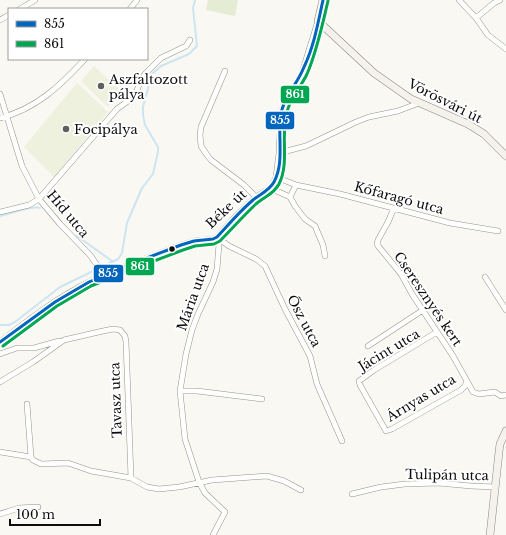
<svg xmlns="http://www.w3.org/2000/svg" width="506" height="535" viewBox="0 0 506 535" font-family="'Libre Baskerville',serif">
  <style>
    .green { fill: #e4edd4 }
    .pitch { fill: #edf1dd }
    .lines { fill: none; stroke-linecap: round; stroke-linejoin: round }
    .stream { stroke: #cce5f0; stroke-width: 2 }
    .street-casing { stroke: #949390; stroke-width: 6 }
    .secondary-casing { stroke: #8a8987; stroke-width: 8 }
    .street { stroke: #fefefd; stroke-width: 5 }
    .secondary { stroke: #f4f2ea; stroke-width: 7 }
    .bus-1-casing { stroke: #fff; stroke-width: 6 }
    .bus-2-casing { stroke: #fff; stroke-width: 6 }
    .bus-1 { stroke: #0065bd; stroke-width: 3 }
    .bus-2 { stroke: #00a651; stroke-width: 3 }
    .poi-dot { fill: #605f5d; stroke: #fff; stroke-width: 1.5 }
    .bus-dot { fill: #0d0d0d; stroke: #fff; stroke-width: 1.5 }
    .labels { text-anchor: middle; dominant-baseline: central; stroke-width: 4; stroke-linejoin: round; paint-order: stroke }
    .poi-label { font-size: 13px; fill: #0d0d0d; stroke: #fff; text-anchor: start }
    .street-label { font-size: 13px; fill: #0d0d0d; stroke: #fff }
    .line-badge { stroke: #fff; stroke-width: 1.5 }
    .badge-label { font-size: 11px; text-anchor: middle; font-weight: bold; fill: #fff }
  </style>
  <rect width="100%" height="100%" fill="#faf8f2"/>
  <path class="green" d="M208,0H238L235,16L206,10Z"/>
  <path class="pitch" d="M94,66L122,92L108,107L81,81Z
    M77,83L108,112L54,177L24,147Z"/>
  <g class="lines">
    <path class="stream" d="M0,216C10,214 32,205 40,208
      M77,236L112,261
      M0,325H9L15,322L60,287L118,259L122,253L127,223L142,188L153,174L158,152V147L145,125L143,115V107L152,74L161,66L189,54L197,46L193,8L195,0"/>
    <defs>
      <path id="street" d="M459,0L476,18L488,35L506,49
        M20,9L35,0
        M130,9L137,0
        M476,18L494,3L500,0
        M0,20L9,15
        M225,71L201,127L200,135L201,146L207,155L211,160L244,185L256,197
        M0,94L22,166L39,199L60,224L90,255L104,275
        M0,118C36,109 60,86 85,59
        M279,153L306,146L356,122L369,117L398,111L419,103
        M276,177L296,185L340,194L450,223L498,231
        M270,188L290,197
        M290,197L295,206L305,219L315,226L323,245L325,256
        M290,197L296,185
        M394,208L388,222L378,240L377,244L379,247L401,274L412,294L453,356L473,392L479,394L495,392L501,396L506,395
        M0,212L29,205L39,199L117,109L135,96L141,79L146,73L161,58L186,46L190,40
        M218,238L229,246L256,259L265,266L285,309L310,356L317,384L342,441
        M485,277L506,310
        M437,332L374,370L359,381L360,385L386,431L392,429L461,390L465,386L467,381
        M0,342C28,320 58,297 89,282C119,267 151,257 181,245L194,241L213,239L217,237L236,216L256,197L270,188L274,182L276,177L279,153L281,112L286,99L302,73L318,21
        M368,346L423,310
        M0,354L17,348H34L59,341
        M0,382L33,362L64,340L103,331L113,329L120,330L125,336L126,342L131,478
        M180,391H197L262,399
        M27,404L31,457
        M0,452L31,457L33,460L41,464L68,463L91,471L131,478L147,487L159,489L179,487L212,480L267,476L284,481L301,490
        M352,494L381,487L405,484L439,483L471,486L495,487
        M0,514L19,508L38,507
        M213,535L225,512L205,493L199,482L185,439L180,391L186,354L192,330L198,314L213,282L217,269L219,244L217,237"/>
      <path id="secondary" d="M323,0L318,21L374,73L411,99L468,124L484,134L506,156
        M490,535L499,452L500,444L506,431"/>
    </defs>
    <use href="#street" class="street-casing"/>
    <use href="#secondary" class="secondary-casing"/>
    <use href="#street" class="street"/>
    <use href="#secondary" class="secondary"/>
    <defs>
      <path id="bus-1" d="M0,342L55,302L89,282L123,267L181,245L194,241L213,239L217,237C229,224 240,211 253,200C260,194 269,191 274,182C285,162 277,135 281,113C284,97 298,83 304,67C314,46 318,23 323,0"/>
      <path id="bus-2" d="M3,346L57,306L91,286L125,272L183,250L195,246L214,244L220,241C232,229 243,216 256,204C264,197 274,194 279,184C290,162 280,135 287,112C290,98 301,87 307,74C317,51 322,26 328,1"/>
    </defs>
    <use href="#bus-1" class="bus-1-casing"/>
    <use href="#bus-2" class="bus-2-casing"/>
    <use href="#bus-1" class="bus-1"/>
    <use href="#bus-2" class="bus-2"/>
  </g>
  <g class="poi-dot">
    <circle cx="101" cy="86" r="4"/>
    <circle cx="66" cy="129" r="4"/>
  </g>
  <circle class="bus-dot" cx="172" cy="249" r="3.5"/>
  <g class="labels">
    <g class="poi-label">
      <text x="109" y="79">Aszfaltozott<tspan x="109" dy="15">pálya</tspan></text>
      <text x="74" y="129">Focipálya</text>
    </g>
    <g class="street-label">
      <text transform="translate(445 101) rotate(27)">Vörösvári út</text>
      <text transform="translate(399 198) rotate(15)">Kőfaragó utca</text>
      <text transform="translate(226 209) rotate(-43)">Béke út</text>
      <text transform="translate(68 214) rotate(50)">Híd utca</text>
      <text transform="translate(193 297) rotate(-70)">Mária utca</text>
      <text transform="translate(428 299) rotate(56)">Cseresznyés kert</text>
      <text transform="translate(304 321) rotate(62)">Ősz utca</text>
      <text transform="translate(389 350) rotate(-31)">Jácint utca</text>
      <text transform="translate(421 398) rotate(-31)">Árnyas utca</text>
      <text transform="translate(116 400) rotate(-92)">Tavasz utca</text>
      <text transform="translate(447 475) rotate(1)">Tulipán utca</text>
    </g>
  </g>
  <g class="line-badge">
    <rect x="280" y="85" width="30" height="19" rx="4" fill="#00a651"/>
    <rect x="265" y="111" width="30" height="19" rx="4" fill="#0065bd"/>
    <rect x="125" y="257" width="30" height="19" rx="4" fill="#00a651"/>
    <rect x="93" y="264" width="31" height="19" rx="4" fill="#0065bd"/>
  </g>
  <g class="badge-label">
    <text x="295" y="98">861</text>
    <text x="280" y="124">855</text>
    <text x="140" y="270">861</text>
    <text x="108" y="277">855</text>
  </g>
  <rect x="8" y="8" width="140" height="52" fill="#ffffff" stroke="#9e9e9e"/>
  <rect x="16" y="21" width="20" height="6" fill="#0065bd" stroke="#9e9e9e"/>
  <text x="44" y="28" font-size="12" fill="#0d0d0d">855</text>
  <rect x="16" y="41" width="20" height="6" fill="#00a651" stroke="#9e9e9e"/>
  <text x="44" y="48" font-size="12" fill="#0d0d0d">861</text>
  <path d="M10 519v6h90v-6" fill="none" stroke="#0d0d0d" stroke-width="2"/>
  <text x="16" y="519" font-size="12" fill="#0d0d0d" stroke="#ffffff" stroke-width="3" paint-order="stroke">100 m</text>
</svg>
